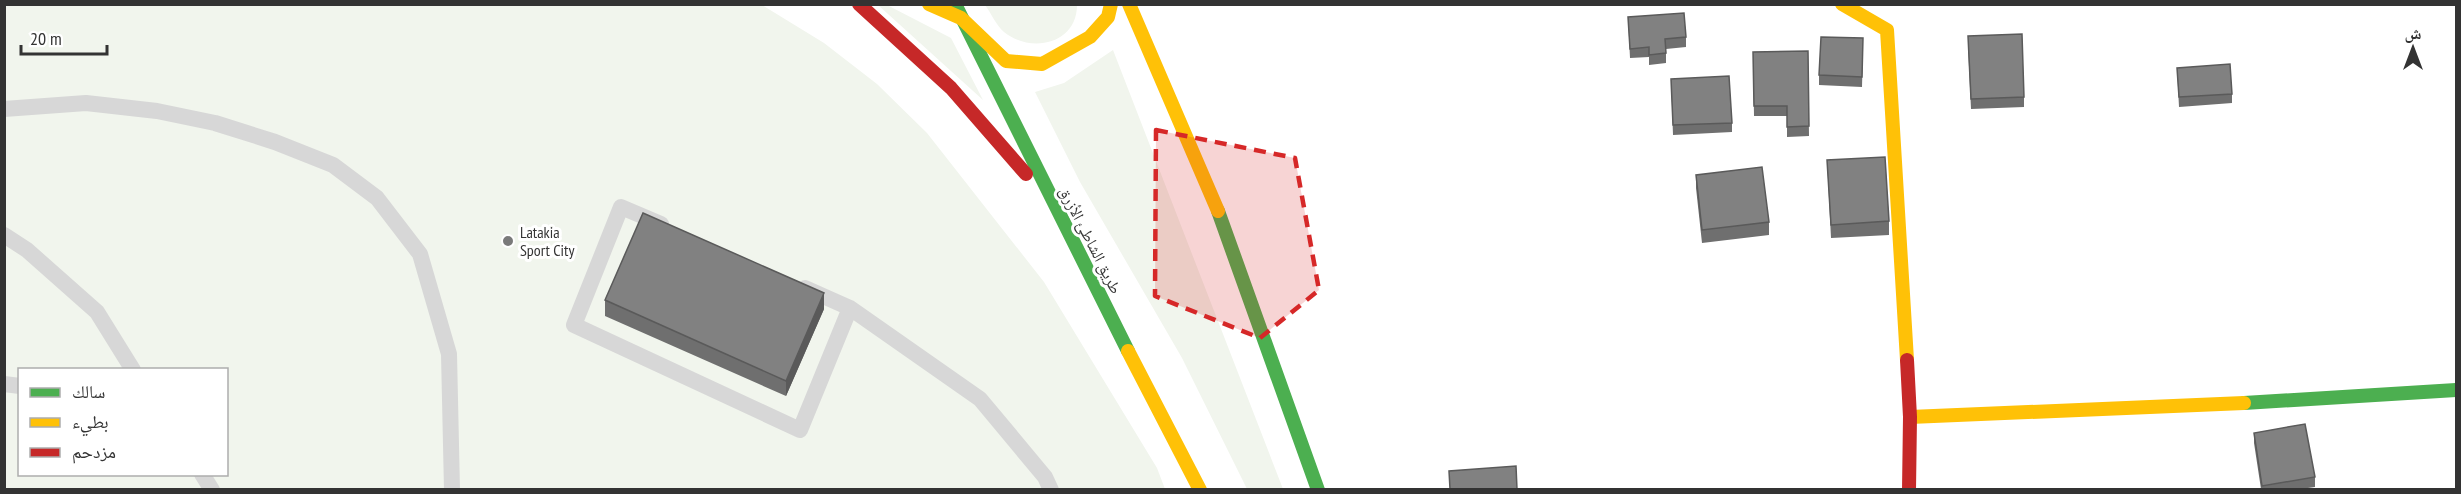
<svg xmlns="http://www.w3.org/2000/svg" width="2461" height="494" viewBox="0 0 2461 494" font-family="'PT Sans Narrow','Noto Naskh Arabic',sans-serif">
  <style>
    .green { fill: #f1f5ed; fill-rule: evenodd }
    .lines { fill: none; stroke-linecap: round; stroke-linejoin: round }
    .lane { stroke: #d7d7d7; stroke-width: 16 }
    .fast { stroke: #4caf50; stroke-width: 14 }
    .slow { stroke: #ffc107; stroke-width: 14 }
    .jam { stroke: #c62828; stroke-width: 14 }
    .wall { fill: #6f6f6f }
    .shaded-wall { fill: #5a5a5a }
    .building { fill: #818181; stroke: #5a5a5a; stroke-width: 1.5 }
    .marked { fill: #d62828; fill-opacity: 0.2; stroke: #d62828; stroke-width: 4.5; stroke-dasharray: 12 8; stroke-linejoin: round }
    .poi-dot { fill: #7a7a7a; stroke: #fff; stroke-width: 2 }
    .labels { text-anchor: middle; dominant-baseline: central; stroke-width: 6; stroke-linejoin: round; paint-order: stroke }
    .poi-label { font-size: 16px; fill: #333; stroke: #fff; text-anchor: start }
    .street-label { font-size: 16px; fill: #333; stroke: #fff }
  </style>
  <rect width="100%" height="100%" fill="#fff"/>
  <path class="green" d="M4,5H762L824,43L877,84L927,133L1044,282L1157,468L1165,489H5ZM20,370H226V474H20Z
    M878,5H887L951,38L983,100Z
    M985,5H1077C1077,44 1031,54 1004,32C996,25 991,13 985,5Z
    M1113,50L1283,489H1247L1182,358L1080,182L1035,92L1064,83Z"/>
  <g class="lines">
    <path class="lane" d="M4,109L86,103L157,111L215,123L275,142L333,165L377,198L420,254L449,354L452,490
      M661,224L621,207L574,325L800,430L850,308
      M4,235L27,250L97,312L133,370
      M805,288L850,308L980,399L1045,477L1051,490
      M4,384L20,386
      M202,474L212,490"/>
    <path class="fast" d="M955,4L1128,351
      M1218,211L1318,490
      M2244,403L2456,390"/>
    <path class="slow" d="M929,4L961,18L1006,61L1042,64L1090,37L1108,17L1111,4
      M1129,4L1218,211
      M1842,4L1887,30L1907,360
      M1128,351L1200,490
      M1910,417L2244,403"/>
    <path class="jam" d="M859,4L951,88L1026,174
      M1907,360L1910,417L1909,490"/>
  </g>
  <path class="wall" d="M1628,17L1686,37V47L1666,49V63L1649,65V57L1630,58Z
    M1968,46L2024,97V107L1971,109Z
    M1863,48L1862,87L1819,85V75Z
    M1808,51L1809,136L1787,137V116H1754L1753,52Z
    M2177,68L2232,94V103L2179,107Z
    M1671,79L1732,123V132L1673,135Z
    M1827,160L1889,221V235L1831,238Z
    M1696,175L1769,222V235L1702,243L1696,188Z
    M605,300L824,309L786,396L605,316Z
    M2254,433L2315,477V487L2301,489H2261L2254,443Z"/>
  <path class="shaded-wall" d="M824,293V309L786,396V381Z"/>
  <path class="building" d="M1684,13L1686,37L1665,39L1666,53L1649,55V47L1630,49L1628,17Z
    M2022,34L2024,97L1971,99L1968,36Z
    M1821,37L1863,38L1862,77L1819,75Z
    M1808,51L1809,126L1787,127V106H1754L1753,52Z
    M2230,64L2232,94L2179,97L2177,68Z
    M1729,76L1732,123L1673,125L1671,79Z
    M1885,157L1889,221L1831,225L1827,160Z
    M1762,167L1769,222L1702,230L1696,175Z
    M643,213L824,293L786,381L605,300Z
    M2305,424L2315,477L2262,486L2254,433Z
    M1516,466L1517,489H1450L1449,471Z"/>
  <path class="marked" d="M1156,130L1295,158L1319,290L1260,338L1155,296Z"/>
  <circle class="poi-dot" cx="508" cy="241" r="6"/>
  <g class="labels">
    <g class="poi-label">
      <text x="520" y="232">Latakia<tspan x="520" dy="18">Sport City</tspan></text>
    </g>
    <g class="street-label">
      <text transform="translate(1091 240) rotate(63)">طريق الشاطئ الأزرق</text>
    </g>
  </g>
  <rect width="2461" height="494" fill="none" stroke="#333333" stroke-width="12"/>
  <rect x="18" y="368" width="210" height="108" fill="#ffffff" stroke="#adadad" stroke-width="1.5"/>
  <rect x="30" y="388" width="30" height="9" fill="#4caf50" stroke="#adadad" stroke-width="1.5"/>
  <text x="72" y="398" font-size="18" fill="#333333">سالك</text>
  <rect x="30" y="418" width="30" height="9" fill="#ffc107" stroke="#adadad" stroke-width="1.5"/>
  <text x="72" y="428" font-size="18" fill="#333333">بطيء</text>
  <rect x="30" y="448" width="30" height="9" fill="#c62828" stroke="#adadad" stroke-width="1.5"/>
  <text x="72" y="458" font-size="18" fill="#333333">مزدحم</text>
  <g transform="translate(2413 48)" stroke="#ffffff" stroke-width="4.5" paint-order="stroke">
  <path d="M0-4.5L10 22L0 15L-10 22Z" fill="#333333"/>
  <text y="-9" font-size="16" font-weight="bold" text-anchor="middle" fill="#333333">ش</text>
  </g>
  <path d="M21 45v9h86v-9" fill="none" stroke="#333333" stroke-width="3"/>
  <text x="30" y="45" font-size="18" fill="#333333" stroke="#ffffff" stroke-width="4.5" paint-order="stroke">20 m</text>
</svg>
